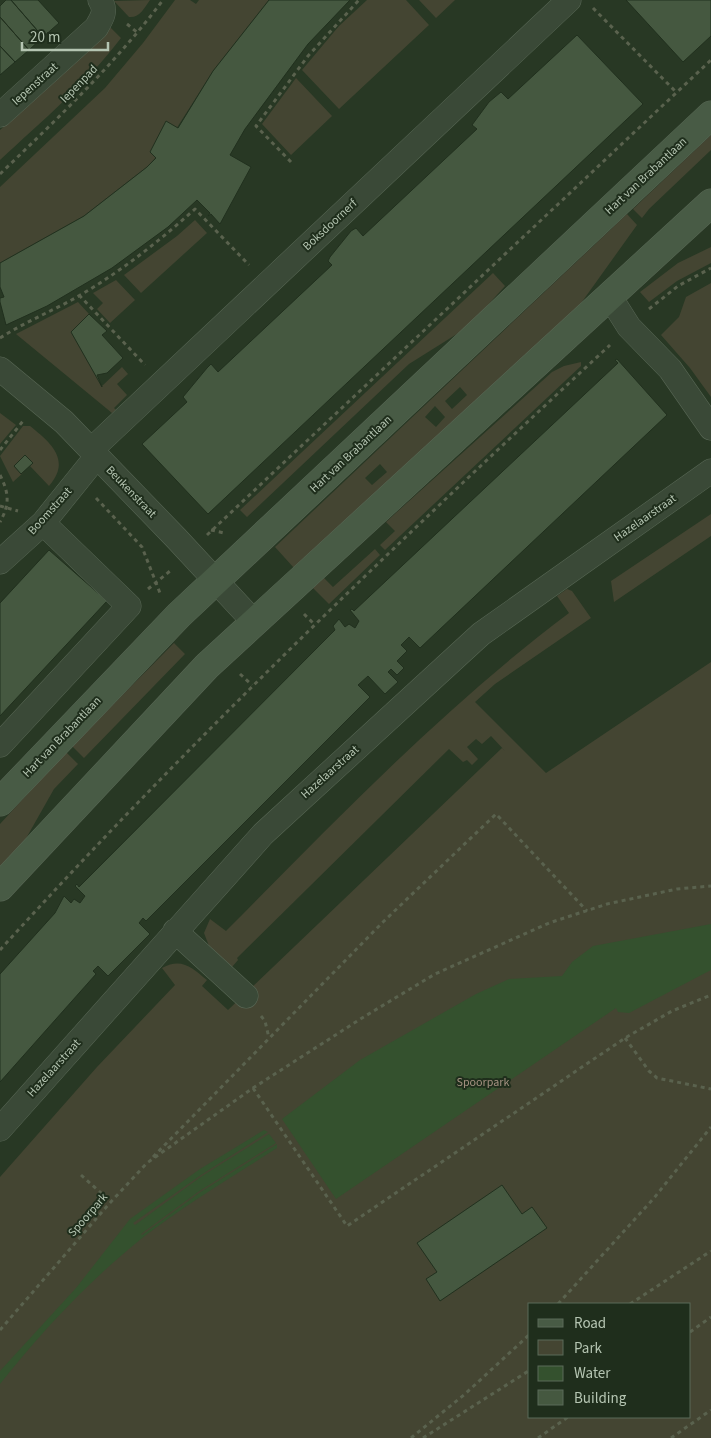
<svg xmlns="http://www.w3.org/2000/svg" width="711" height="1438" viewBox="0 0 711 1438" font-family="'Source Sans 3',sans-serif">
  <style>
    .green { fill: #444532; fill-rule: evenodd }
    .water { fill: #34512e }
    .building { fill: #455840; stroke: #21301e }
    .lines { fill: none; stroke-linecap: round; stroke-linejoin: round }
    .street-casing { stroke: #586755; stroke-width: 25 }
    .secondary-casing { stroke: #586755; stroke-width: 29 }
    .path { stroke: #5a624e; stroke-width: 3; stroke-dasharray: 4 4; stroke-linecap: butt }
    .street { stroke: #3a4937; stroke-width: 24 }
    .secondary { stroke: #485b45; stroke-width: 28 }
    .labels { text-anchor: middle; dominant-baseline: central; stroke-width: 4; stroke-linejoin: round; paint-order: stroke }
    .street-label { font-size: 12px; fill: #b5c5b2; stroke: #1f2e1c }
    .park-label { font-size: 12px; fill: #a49181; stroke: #1f2e1c }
  </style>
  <rect width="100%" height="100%" fill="#283824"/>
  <path class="green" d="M150,0C144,8 140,18 129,17L114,1Z
    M175,0H190L196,4L199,0H269L213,71L164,148L147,167L84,216L0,263V187L105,88L143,43Z
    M367,0H406L429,25L339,109L302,70L339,26Z
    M419,0H455L436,18Z
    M108,25L121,38C87,83 42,121 0,160V130L96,44Z
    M296,78L332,116L291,155L262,124Z
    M711,135V150L649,209L642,218L633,209Z
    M627,214L637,225L579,306L294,568L275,547ZM460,387L467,395L452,409L445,401ZM435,406L445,417L436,427L425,417ZM380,464L387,472L372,485L365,478Z
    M195,220L207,233L141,293L124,275L177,236Z
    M711,247V263L677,281L649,302L640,292L678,263Z
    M493,273L505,286L468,327L409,364L247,517L240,510Z
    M116,280L135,300L110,323L97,309L103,303L93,293Z
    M711,283V397L690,368L661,335L679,317L686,297Z
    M78,302L89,314L71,332L102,386L122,367L128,374L117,384L127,395L114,408L116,410L112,413L16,334Z
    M581,362V366L385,550L380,545L395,531L386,522L398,511L552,372L564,366Z
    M0,413L16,425L0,444Z
    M23,426H30C50,442 72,460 49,486L30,466L33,463L25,455L14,466L21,474L25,471L13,482L0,456Z
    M711,514V536L614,602L611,581Z
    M375,549L380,555L329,604L313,588L324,578L333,587Z
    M567,589L572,591L591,618L495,684L475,702L546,773L711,662V1438H0V1177L97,1067L175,985L162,968C182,957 192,968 207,980L202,986L228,1010L502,748L505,751L491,736L482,744L476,739L467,747L478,759L472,765L467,760L463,762L449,749L237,958L238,960L232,967L209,946L204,933L210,919L226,931C336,820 444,707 569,613L557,596ZM530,1304H690V1417H530Z
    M174,643L185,654L84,758L72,746Z
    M66,752L78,764L54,789L20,849L0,871V824Z"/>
  <path class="water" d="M711,924V970L629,1013L618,1012L616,1008L336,1199L282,1119L360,1060L476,994L509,979L562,976L572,962L593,946Z
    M264,1130L268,1132L201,1175L133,1223L135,1225L202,1176L269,1134L276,1143L198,1192L141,1234L142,1235L199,1193L277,1144V1148C232,1177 183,1206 141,1239C89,1281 42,1331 0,1384V1371L76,1288L130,1219L200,1169Z"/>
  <path class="building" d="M6,0H11L43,37L29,50L0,17V6Z
    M11,0H38L59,23L43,37Z
    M269,0H350L308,44L245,129L230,155L251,167L220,224L211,214L208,216L210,213L197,200L168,227L112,268L47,306L6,325L0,302V298L4,297L0,287V263L84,216L147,167L156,158L150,152L166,121L178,128L213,71Z
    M626,0H711V36L683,62Z
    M0,17L29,50L15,62L0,46Z
    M577,35L643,104L208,514L142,444L187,402L183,397L207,368L211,364L218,372L332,265L328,261L330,257L351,231L356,228L363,236L477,129L472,125L489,102L501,92L508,99Z
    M0,46L15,62L0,75Z
    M89,314L107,331L102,335L123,358L107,373L97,375L102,387L71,332Z
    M617,359L667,415L420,648L409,637L401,645L407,651L397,661L404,668L397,675L391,669L388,672L398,682L385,694L368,676L358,685L370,697L146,921L143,918L139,923L150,934L108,976L98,966L93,971L96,974L0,1082V974L55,913L64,896L71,903L74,899L80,903L85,896L75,886L77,884L79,887L319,646L335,630L333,626L339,619L345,627L349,624L355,628L359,621L350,610L352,609L354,611L618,363L615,360Z
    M25,455L33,463L21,474L14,466Z
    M49,550L107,601L0,716V603Z
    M502,1185L522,1214L532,1207L547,1228L440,1301L426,1279L437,1272L417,1243Z"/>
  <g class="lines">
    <defs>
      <path id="street" d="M0,115L96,28C102,18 107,11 100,0
        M610,297L629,327L670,369L711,428
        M0,369L64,422L176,538L255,623
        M91,450L569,0
        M0,562L43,523L97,456
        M0,745L129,606L43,523
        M175,931L246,996
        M0,1129L263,834L481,634L711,471"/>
      <path id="secondary" d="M0,802L179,615L711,115
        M0,887L207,666L711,203"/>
    </defs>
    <use href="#street" class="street-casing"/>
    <use href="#secondary" class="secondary-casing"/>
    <path class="path" d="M593,8L677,93
      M127,24L138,33
      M291,162L256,126L308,56L359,0
      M0,174C58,118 115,64 163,0
      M79,295L145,365
      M649,309L678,286L711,268
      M0,338C22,324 45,314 68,302C114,277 156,244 195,209L249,265
      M0,450L23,421
      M0,475C9,493 10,504 0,522
      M96,498L142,547L160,593
      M0,506L18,511
      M211,530L224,533
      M207,535L711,60
      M148,589L170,571
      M304,614L314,624
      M240,674L252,685
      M0,950C192,738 400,540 610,345
      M261,1016L265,1021L269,1038
      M625,1038L649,1071L657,1078L711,1089
      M253,1088L347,1226L625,1038L672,1011L711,995
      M153,1157L383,922L496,814L587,911
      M81,1175L111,1202
      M558,1304L654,1198L711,1127
      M630,1304L711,1251
      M0,1330L108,1205L147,1163L253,1088L362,1018L435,974L549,923L607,904L677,889L711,886
      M690,1332L711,1317
      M411,1438L465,1394L530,1334
      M423,1438L530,1370
      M538,1438L568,1417
      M671,1438L711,1410"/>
    <use href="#street" class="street"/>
    <use href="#secondary" class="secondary"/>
  </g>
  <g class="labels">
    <g class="street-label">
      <text transform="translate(35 84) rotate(-42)">Iepenstraat</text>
      <text transform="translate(79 84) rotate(-46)">Iepenpad</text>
      <text transform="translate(646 176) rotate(-43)">Hart van Brabantlaan</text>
      <text transform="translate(330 225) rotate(-43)">Boksdoornerf</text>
      <text transform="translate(351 454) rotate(-43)">Hart van Brabantlaan</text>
      <text transform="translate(131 492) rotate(46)">Beukenstraat</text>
      <text transform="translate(50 511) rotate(-48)">Boomstraat</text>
      <text transform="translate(645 518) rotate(-35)">Hazelaarstraat</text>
      <text transform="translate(62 737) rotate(-46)">Hart van Brabantlaan</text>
      <text transform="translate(330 772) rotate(-42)">Hazelaarstraat</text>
      <text transform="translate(54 1068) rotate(-48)">Hazelaarstraat</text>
      <text transform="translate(88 1215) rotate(-49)">Spoorpark</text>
    </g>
    <g class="park-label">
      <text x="483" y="1082">Spoorpark</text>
    </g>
  </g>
  <rect x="528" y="1303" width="162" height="115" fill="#1f2e1c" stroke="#5b6a58"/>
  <rect x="538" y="1319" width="25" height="8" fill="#485b45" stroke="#5b6a58"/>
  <text x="574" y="1328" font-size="15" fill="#b5c5b2">Road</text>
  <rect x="538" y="1340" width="25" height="15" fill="#444532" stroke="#5b6a58"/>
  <text x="574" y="1353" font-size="15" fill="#b5c5b2">Park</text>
  <rect x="538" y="1366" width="25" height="15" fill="#34512e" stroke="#5b6a58"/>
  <text x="574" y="1378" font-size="15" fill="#b5c5b2">Water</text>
  <rect x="538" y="1390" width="25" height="15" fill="#455840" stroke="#5b6a58"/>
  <text x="574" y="1403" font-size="15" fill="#b5c5b2">Building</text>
  <path d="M22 42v8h86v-8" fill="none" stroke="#b5c5b2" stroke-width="2.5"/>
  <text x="30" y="42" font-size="15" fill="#b5c5b2" stroke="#1f2e1c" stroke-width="4" paint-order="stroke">20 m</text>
</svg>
